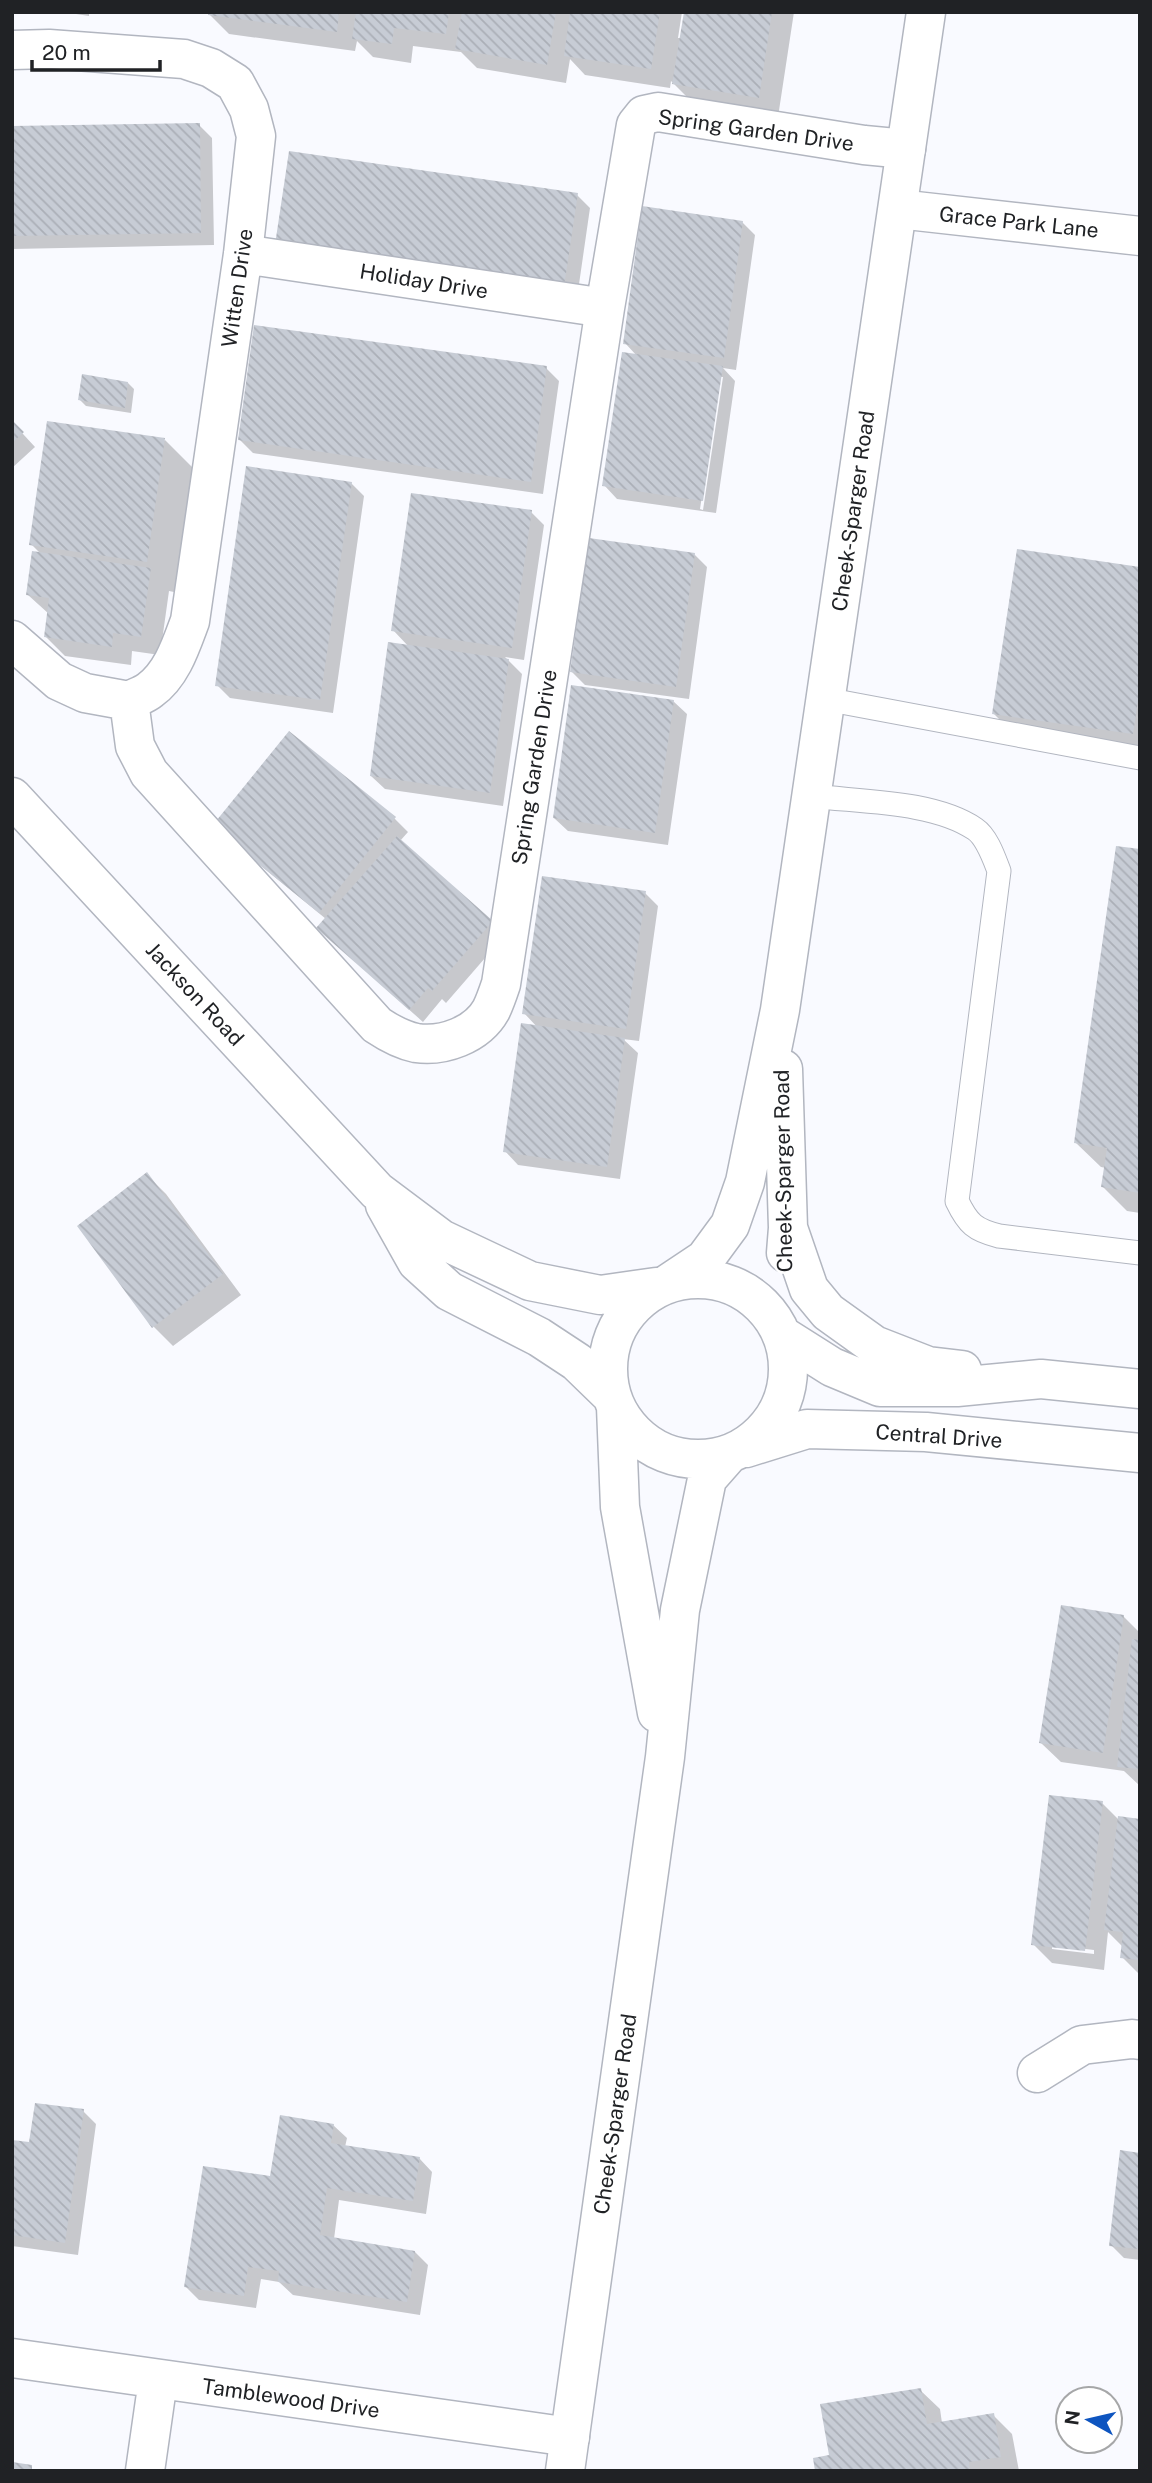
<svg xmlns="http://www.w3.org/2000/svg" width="1152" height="2483" viewBox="0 0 1152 2483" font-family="'Public Sans',sans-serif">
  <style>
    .shadow { fill: #0003; fill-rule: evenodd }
    .building { fill: url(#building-back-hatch) }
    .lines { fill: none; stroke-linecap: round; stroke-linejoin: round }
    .service-casing { stroke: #b2b6c0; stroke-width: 25 }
    .minor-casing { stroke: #b2b6c0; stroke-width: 41 }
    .secondary-casing { stroke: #b2b6c0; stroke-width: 41 }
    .service { stroke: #fff; stroke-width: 23 }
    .minor { stroke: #fff; stroke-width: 38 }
    .secondary { stroke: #fff; stroke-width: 38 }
    .labels { text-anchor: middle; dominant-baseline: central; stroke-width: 5; stroke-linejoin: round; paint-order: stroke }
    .street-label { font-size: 21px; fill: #202225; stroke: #fff }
  </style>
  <defs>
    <pattern id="building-back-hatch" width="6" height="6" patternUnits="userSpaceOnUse" patternTransform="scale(1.75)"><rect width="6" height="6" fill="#c7ccd5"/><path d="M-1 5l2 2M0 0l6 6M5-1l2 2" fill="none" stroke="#abafb7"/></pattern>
  </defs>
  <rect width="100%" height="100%" fill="#f9faff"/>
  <path class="shadow" d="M63,12H89V16Z
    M210,12H682L678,38H681L686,12H794L778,117L693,103L671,81L670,88L585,75L570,59L566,83L477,68L461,52L413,46L411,63L373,57L357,41L355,51L229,34L210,15Z
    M199,125L212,138L214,245L12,249V128Z
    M577,195L590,208L575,312L275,257Z
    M742,222L755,235L736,370L723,368L735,381L716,513L617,499L604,485L637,356L625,343ZM720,377H723L703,510L700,509Z
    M546,368L559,381L543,494L253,453L240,440Z
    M128,383L134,389L131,413L86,406L80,400Z
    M12,422L35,447L12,468Z
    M165,440L197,472L179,593L169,591L160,655L132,651L131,665L65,656L46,637L49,614L28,595L41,554L31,544Z
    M351,483L364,496L333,713L230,698L217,685Z
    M531,512L544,525L524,660L505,657L522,674L503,806L385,789L371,776L409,647L393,630Z
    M694,554L707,567L689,699L585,685L572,672Z
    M1140,569V751L1013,733L994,714Z
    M673,701L687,714L668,845L568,831L554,818Z
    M289,733L395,819L408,832L400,841L505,935L446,1003L442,999L423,1022L332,941L326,919L228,839Z
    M1140,851V1213L1127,1211L1103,1187L1106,1168L1101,1167L1076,1143Z
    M645,893L658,906L639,1041L623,1039L638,1053L620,1179L518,1165L505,1151L538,1028L524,1013Z
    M147,1175L166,1194L241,1295L173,1346L154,1327Z
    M1123,1616L1140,1633V1768L1138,1767V1771H1140V1786L1124,1771L1061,1762L1041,1743Z
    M1102,1803L1119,1820L1140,1821V1975L1122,1957L1123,1947L1108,1932L1104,1970L1052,1963L1033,1944ZM1052,1945L1094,1950V1954L1052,1949Z
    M83,2111L96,2124L78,2255L12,2246V2141L31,2144Z
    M333,2125L347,2138L345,2147L419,2158L432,2172L426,2214L339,2200L334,2239L415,2252L428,2265L420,2315L293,2295L279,2282L261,2279L256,2308L199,2300L186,2287L271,2178Z
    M1140,2154V2260L1124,2258L1111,2245Z
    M920,2390L940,2409L942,2423L993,2415L1012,2434L1019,2471H816L831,2457Z"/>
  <path class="building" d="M208,12H339L337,32L208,15Z
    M356,12H449L446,34L394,28L392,44L352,39Z
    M462,12H556L547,65L455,49Z
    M570,12H660L651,69L564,56Z
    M684,12H772L759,98L672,84Z
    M200,123L201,233L12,236V126Z
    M289,151L578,193L562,300L273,258Z
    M642,206L743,221L724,358L623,344Z
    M254,325L547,366L531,482L238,440Z
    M622,352L723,366L703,501L602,486Z
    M82,374L128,382L125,408L78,400Z
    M12,420L24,432L12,443Z
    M47,421L165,438L147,562L29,545Z
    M246,466L352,482L320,700L215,686Z
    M411,493L532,510L512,648L391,631Z
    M589,538L695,553L676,687L570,672Z
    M1017,549L1140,567V687L1133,734L992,714Z
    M32,551L151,568L141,637L113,633L112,647L44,637L49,598L26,595Z
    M388,642L509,659L490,793L370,776Z
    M571,685L674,700L655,833L553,818Z
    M289,731L396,817L319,913L212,826Z
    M397,836L493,921L432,991L428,988L409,1010L316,928Z
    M1116,846L1140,849V1193L1101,1187L1107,1148L1074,1143Z
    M542,876L646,891L626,1029L522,1014Z
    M521,1023L625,1038L607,1167L503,1152Z
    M147,1172L223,1274L152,1328L77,1226Z
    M1061,1605L1124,1615L1103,1753L1039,1743Z
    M1132,1639L1140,1640V1769L1117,1767Z
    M1049,1795L1103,1801L1085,1951L1031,1945Z
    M1118,1816L1140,1819V1960L1120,1958L1123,1932L1104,1930Z
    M35,2103L84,2109L65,2243L12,2235V2140L29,2142Z
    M280,2115L334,2124L331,2143L420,2157L413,2201L327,2188L320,2235L415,2251L407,2302L278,2282L279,2271L248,2267L244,2296L184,2287L203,2166L270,2176Z
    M1120,2150L1140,2153V2249L1109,2246Z
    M921,2388L927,2424L994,2413L1001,2457L969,2462L970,2471H815L813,2458L829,2455L820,2404Z
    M12,2462L32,2465V2471H12Z"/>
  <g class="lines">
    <defs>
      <path id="service" d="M825,699L1140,758
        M812,796C861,802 934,801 975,829C987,837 994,858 999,871L957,1201C968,1224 975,1230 999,1236L1140,1253"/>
      <path id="minor" d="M12,50L49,49L184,59L211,68L235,83L249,109L256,136L243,254L190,621C181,645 172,674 150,690C144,695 136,697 129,701
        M898,209L1140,236
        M243,254L605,308
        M12,640L59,681L85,693L129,701
        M129,701L135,746L149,773L377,1025C389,1033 401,1040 416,1043C443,1047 477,1035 491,1010C495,1002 498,993 501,984L605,308L636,125L644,115L658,112L864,145L906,149
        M1037,2073L1082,2045L1132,2039L1140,2040
        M12,2358L570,2437
        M145,2471L158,2380"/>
      <path id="secondary" d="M12,797L377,1191L441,1239L530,1281L600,1295L656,1287
        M783,1069L788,1228L786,1253
        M385,1205L417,1262L449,1291L539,1337L577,1362L611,1395
        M788,1228L809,1289L828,1312L874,1345L928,1366L962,1370
        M608 1369a90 90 0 1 1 180 0a90 90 0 1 1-180 0Z
        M669,1283L705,1259L730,1225L745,1182L780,1010L926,12
        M783,1336L832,1367L880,1387H957L1041,1379L1140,1389
        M616,1407L620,1507L657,1713
        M746,1448L807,1429L926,1432L1140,1453
        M565,2471L665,1757L680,1610L707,1479L729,1454"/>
    </defs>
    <use href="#service" class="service-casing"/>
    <use href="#minor" class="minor-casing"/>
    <use href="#secondary" class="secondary-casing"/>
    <use href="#service" class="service"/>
    <use href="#minor" class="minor"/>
    <use href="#secondary" class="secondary"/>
  </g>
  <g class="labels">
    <g class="street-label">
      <text transform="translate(756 130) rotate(8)">Spring Garden Drive</text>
      <text transform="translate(1019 222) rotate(6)">Grace Park Lane</text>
      <text transform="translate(424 281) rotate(9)">Holiday Drive</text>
      <text transform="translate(237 288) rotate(-82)">Witten Drive</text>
      <text transform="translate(853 511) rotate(-82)">Cheek-Sparger Road</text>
      <text transform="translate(534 767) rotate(-81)">Spring Garden Drive</text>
      <text transform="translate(195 994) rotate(47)">Jackson Road</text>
      <text transform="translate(783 1171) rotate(-91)">Cheek-Sparger Road</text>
      <text transform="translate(939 1436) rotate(4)">Central Drive</text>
      <text transform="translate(615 2114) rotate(-82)">Cheek-Sparger Road</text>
      <text transform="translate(291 2398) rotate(8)">Tamblewood Drive</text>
    </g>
  </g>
  <rect width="1152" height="2483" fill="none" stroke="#202225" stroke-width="28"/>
  <g transform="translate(1089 2420) rotate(278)"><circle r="33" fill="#ffffff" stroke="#a6a7a8" stroke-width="2"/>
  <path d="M0-5L12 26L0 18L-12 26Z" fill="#0e55c0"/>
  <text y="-10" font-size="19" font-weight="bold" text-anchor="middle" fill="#202225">N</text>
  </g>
  <path d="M32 60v10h128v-10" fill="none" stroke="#202225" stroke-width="3.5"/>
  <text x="42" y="60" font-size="21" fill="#202225" stroke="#ffffff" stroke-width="5" paint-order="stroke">20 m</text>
</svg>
